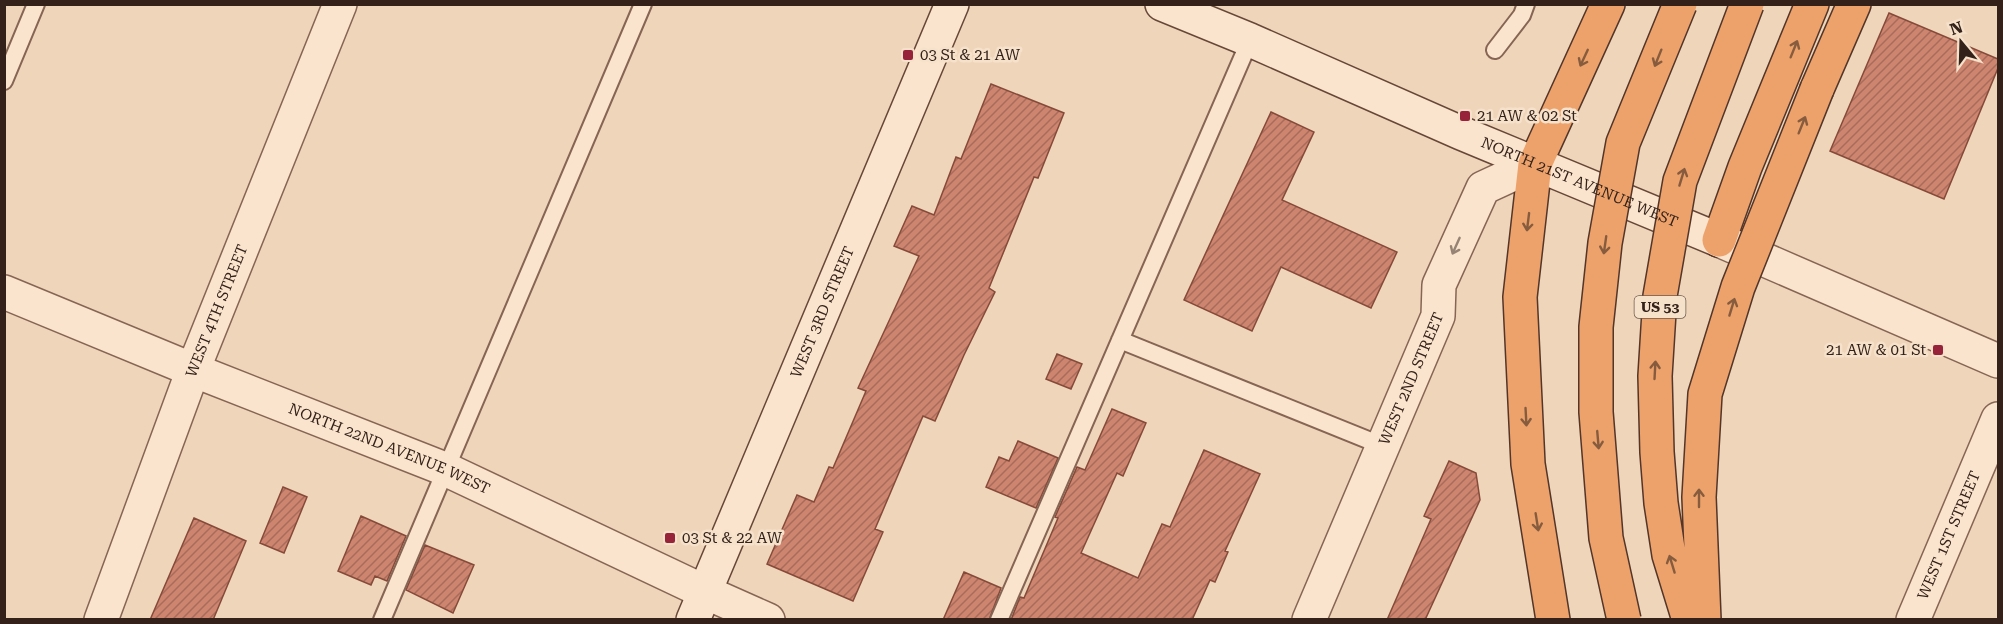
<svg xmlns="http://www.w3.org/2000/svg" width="2003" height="624" viewBox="0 0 2003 624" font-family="'Roboto Serif',serif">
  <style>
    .building { fill: url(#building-hatch); stroke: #864a3a; stroke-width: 1.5 }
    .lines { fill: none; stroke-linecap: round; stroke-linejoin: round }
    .service-casing { stroke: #866554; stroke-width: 20 }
    .minor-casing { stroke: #866554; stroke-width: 36 }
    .tertiary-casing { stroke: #866554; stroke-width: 36 }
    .secondary-casing { stroke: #674738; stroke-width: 36 }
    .trunk-casing { stroke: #533529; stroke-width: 36 }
    .service { stroke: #fae4cd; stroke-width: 16 }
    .minor { stroke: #fae4cd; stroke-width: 33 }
    .tertiary { stroke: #fae4cd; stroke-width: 33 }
    .secondary { stroke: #fae4cd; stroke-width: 33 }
    .trunk { stroke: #eca26a; stroke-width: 33 }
    .trunk-bridge-casing { stroke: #533529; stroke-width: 36; stroke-linecap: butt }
    .trunk-bridge { stroke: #eca26a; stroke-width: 33 }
    .oneway { stroke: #875c3e }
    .oneway2 { stroke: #978374 }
    .poi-dot { fill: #962339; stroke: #f6e1ca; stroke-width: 2 }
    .labels { text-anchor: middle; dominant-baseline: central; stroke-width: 5; stroke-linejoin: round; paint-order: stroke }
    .shield { fill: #f6e1ca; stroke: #6e5b4f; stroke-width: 1.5 }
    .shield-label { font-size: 14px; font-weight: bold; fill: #34221a }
    .poi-label { font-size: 15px; fill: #34221a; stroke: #f6e1ca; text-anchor: start }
    .street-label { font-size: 15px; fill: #34221a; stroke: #f6e1ca }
  </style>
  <defs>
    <pattern id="building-hatch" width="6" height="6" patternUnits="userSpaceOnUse" patternTransform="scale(1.5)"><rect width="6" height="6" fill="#ce856f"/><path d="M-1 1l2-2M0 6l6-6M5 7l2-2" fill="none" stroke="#a86c5a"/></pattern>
  </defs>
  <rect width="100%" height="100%" fill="#efd5ba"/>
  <path class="building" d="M1889,13L1998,59V68L1944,199L1830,151Z
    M991,84L1064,113L1038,178L1034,177L989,288L995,292L964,355L935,421L923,416L875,529L883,532L853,601L767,564L797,495L814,502L829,467L833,468L866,391L858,388L919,256L894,246L912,206L934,215L956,157L961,159Z
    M1271,112L1314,132L1282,200L1397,252L1371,308L1281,267L1252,331L1184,300Z
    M1057,354L1082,364L1071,389L1046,379Z
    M1112,409L1146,423L1123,476L1117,473L1081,553L1138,578L1162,524L1170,527L1204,450L1260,474L1225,551L1228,552L1215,582L1210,580L1192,620H1011L1020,597L1024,598L1058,518L1055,517L1077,467L1085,470Z
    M1018,441L1058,458L1036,508L986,487L999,457L1009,461Z
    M1449,461L1476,473L1480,500L1425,620H1387L1431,519L1424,516Z
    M283,487L307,497L284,553L260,543Z
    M361,516L406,536L387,581L375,576L371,585L338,571Z
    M194,518L246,541L213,620H150Z
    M425,545L474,565L453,613L406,590Z
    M964,572L1001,588L989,620H943Z"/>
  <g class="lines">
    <defs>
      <path id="service" d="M1495,50L1522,15L1526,4
        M4,81L36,4
        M1120,340L1383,446
        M382,620L643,4
        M999,620L1250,40"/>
      <g id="minor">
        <path id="s1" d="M4,292L193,370L445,469L705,592L768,620"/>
        <path id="s2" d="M101,620L193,370L340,4"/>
        <path id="s3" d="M1309,620L1438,316L1439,285L1483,188L1535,164"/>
      </g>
      <g id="tertiary">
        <path d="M1719,240L1998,361"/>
        <path id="s4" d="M1913,620L1998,419"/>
      </g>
      <g id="secondary">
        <path id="s5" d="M1162,4L1250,40L1461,133L1719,240"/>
        <path id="s6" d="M693,620L952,4"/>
      </g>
      <path id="trunk" d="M1817,89L1854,4
        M1719,240L1745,167L1812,4
        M1553,620L1528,464L1520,297L1535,164L1608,4"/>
    </defs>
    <use href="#service" class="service-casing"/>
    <use href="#minor" class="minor-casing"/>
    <use href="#tertiary" class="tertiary-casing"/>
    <use href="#secondary" class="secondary-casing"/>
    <use href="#trunk" class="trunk-casing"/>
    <use href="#service" class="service"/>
    <use href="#minor" class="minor"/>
    <use href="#tertiary" class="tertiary"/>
    <use href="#secondary" class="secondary"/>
    <use href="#trunk" class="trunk"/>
    <defs>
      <path id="trunk-bridge" d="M1624,620L1606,538L1596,412V327L1605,243L1623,143L1680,4
        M1689,620L1669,555L1661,503L1657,452L1655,376L1660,296L1680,181L1747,4
        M1704,620L1699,497L1705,394L1738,287L1817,89"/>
    </defs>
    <use href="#trunk-bridge" class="trunk-bridge-casing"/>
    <use href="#trunk-bridge" class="trunk-bridge"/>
  </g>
  <defs><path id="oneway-shaft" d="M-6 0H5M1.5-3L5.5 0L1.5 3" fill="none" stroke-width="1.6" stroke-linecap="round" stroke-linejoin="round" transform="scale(1.5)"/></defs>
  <g class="oneway">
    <use href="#oneway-shaft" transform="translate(1794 49) rotate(-68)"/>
    <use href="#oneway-shaft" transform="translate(1584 58) rotate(115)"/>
    <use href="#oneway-shaft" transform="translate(1658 58) rotate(112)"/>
    <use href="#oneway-shaft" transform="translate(1802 125) rotate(-68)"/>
    <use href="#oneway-shaft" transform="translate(1682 177) rotate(-73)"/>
    <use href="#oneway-shaft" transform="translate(1528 222) rotate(97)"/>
    <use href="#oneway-shaft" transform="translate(1605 245) rotate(98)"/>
    <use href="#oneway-shaft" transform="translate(1732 307) rotate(-73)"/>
    <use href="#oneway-shaft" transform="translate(1655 370) rotate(-87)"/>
    <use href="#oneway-shaft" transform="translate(1526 417) rotate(87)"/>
    <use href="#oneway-shaft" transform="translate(1598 440) rotate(85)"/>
    <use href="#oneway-shaft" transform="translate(1699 498) rotate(-90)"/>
    <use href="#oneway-shaft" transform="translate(1537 522) rotate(81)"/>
    <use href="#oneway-shaft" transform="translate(1672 564) rotate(-107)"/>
  </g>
  <use class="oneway2" href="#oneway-shaft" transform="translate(1456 246) rotate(114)"/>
  <g class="poi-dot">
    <rect x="902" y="49" width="12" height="12" rx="3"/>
    <rect x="1459" y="110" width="12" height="12" rx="3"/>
    <rect x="1932" y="344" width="12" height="12" rx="3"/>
    <rect x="664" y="532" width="12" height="12" rx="3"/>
  </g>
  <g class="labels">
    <rect class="shield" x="1634.5" y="296" width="51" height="22" rx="4.5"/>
    <g class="shield-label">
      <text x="1660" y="307">US 53</text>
    </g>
    <g class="poi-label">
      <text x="920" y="55">03 St &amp; 21 AW</text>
      <text x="1477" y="116">21 AW &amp; 02 St</text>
      <text x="1926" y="350" text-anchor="end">21 AW &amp; 01 St</text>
      <text x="682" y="538">03 St &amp; 22 AW</text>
    </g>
    <g class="street-label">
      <text stroke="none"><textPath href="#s5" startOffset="454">NORTH 21ST AVENUE WEST</textPath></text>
      <text stroke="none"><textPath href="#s2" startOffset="330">WEST 4TH STREET</textPath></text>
      <text stroke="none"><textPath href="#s6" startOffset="334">WEST 3RD STREET</textPath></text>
      <text stroke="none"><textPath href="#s3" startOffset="262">WEST 2ND STREET</textPath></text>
      <text stroke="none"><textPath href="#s1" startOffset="416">NORTH 22ND AVENUE WEST</textPath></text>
      <text stroke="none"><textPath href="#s4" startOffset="92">WEST 1ST STREET</textPath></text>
    </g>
  </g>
  <rect width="2003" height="624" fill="none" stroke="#34221a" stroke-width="12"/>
  <g transform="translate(1961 42) rotate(341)" stroke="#f6e1ca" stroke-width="4.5" paint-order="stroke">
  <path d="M0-4.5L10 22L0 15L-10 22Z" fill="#34221a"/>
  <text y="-9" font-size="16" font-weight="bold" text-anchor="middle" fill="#34221a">N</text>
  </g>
</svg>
